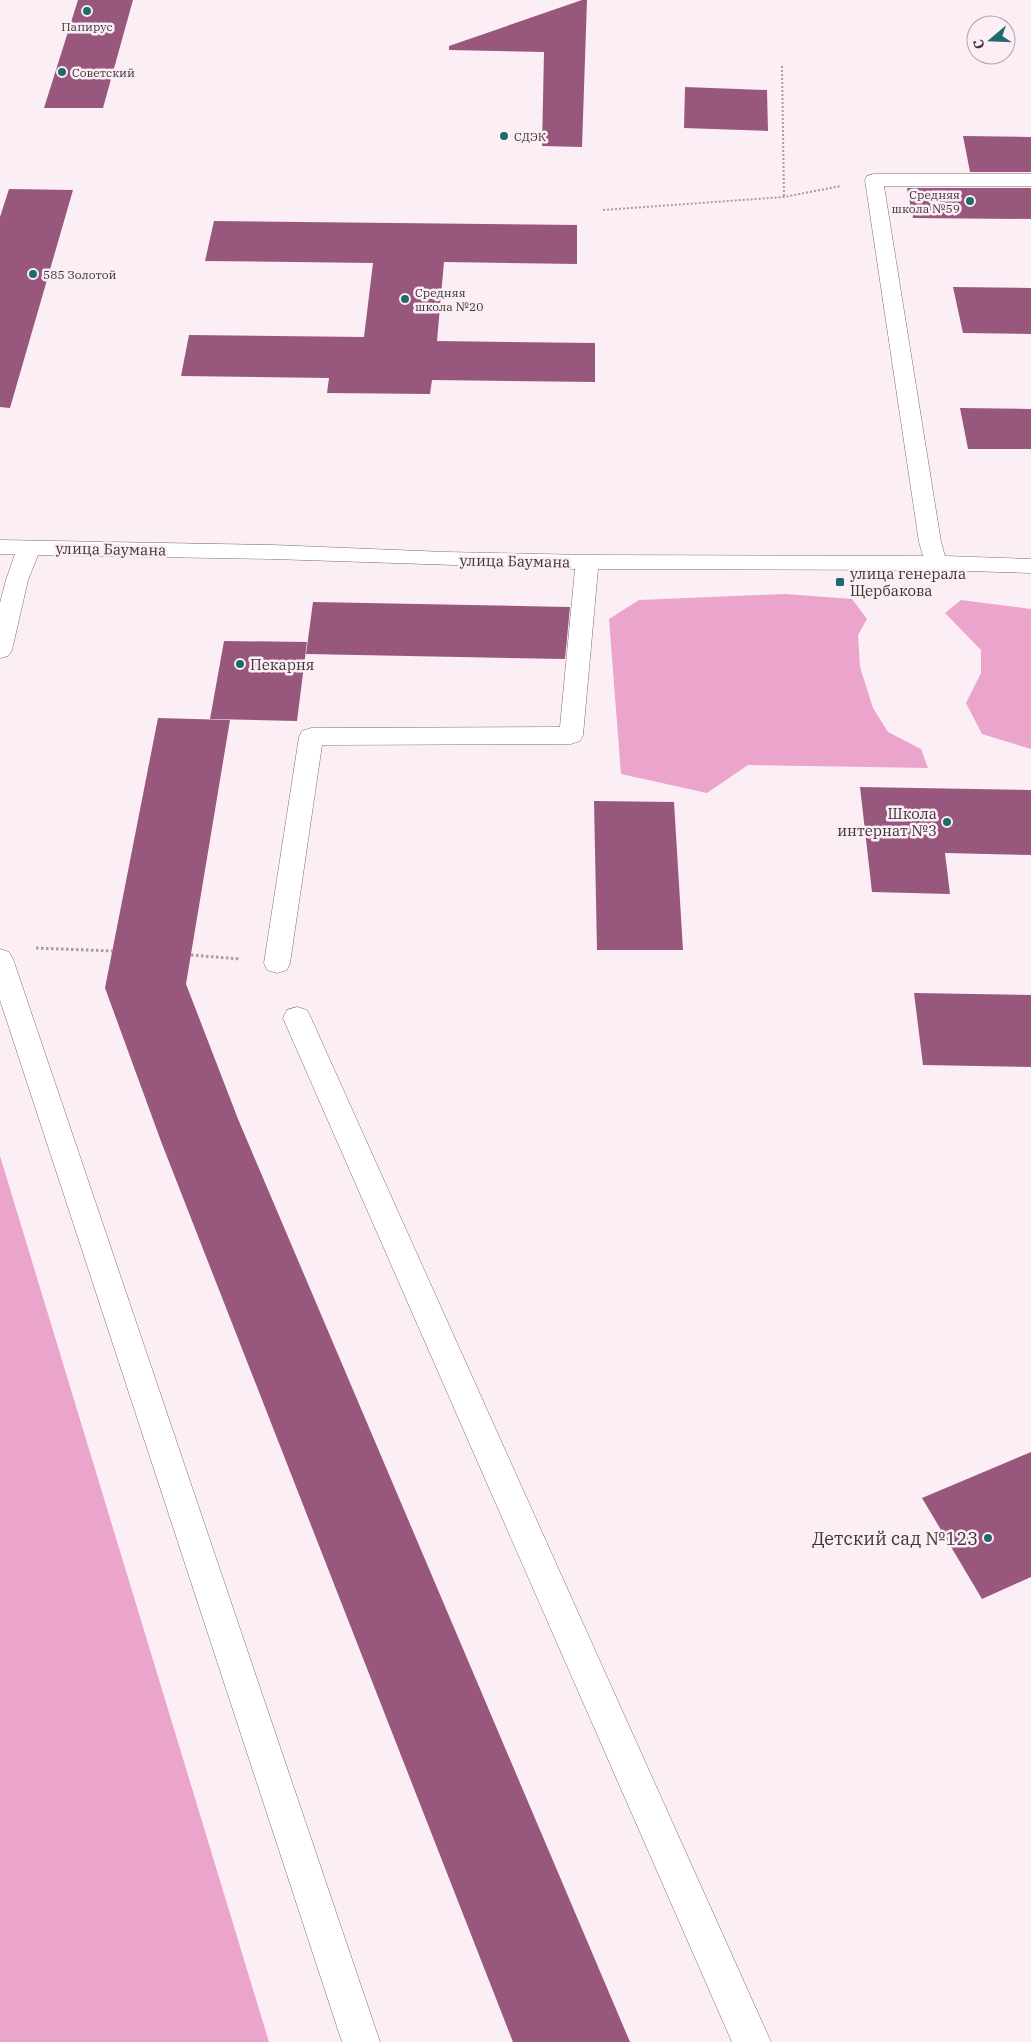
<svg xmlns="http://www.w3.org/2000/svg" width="1031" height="2042" viewBox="0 0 1031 2042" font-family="'IBM Plex Serif',serif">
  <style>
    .forest { fill: #eba4cc }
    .building { fill: #98587e }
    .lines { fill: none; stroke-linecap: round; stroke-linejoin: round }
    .minor-casing { stroke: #806b76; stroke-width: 1 }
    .path-far1 { stroke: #a79ca2; stroke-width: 2; stroke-dasharray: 2 2; stroke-linecap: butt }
    .path { stroke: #a79ca2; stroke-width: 3; stroke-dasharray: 2.5 2.5; stroke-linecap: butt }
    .minor { fill: #fff; fill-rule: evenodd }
    .poi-dot { fill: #1f6b6b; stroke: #fceef5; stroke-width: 2 }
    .labels { text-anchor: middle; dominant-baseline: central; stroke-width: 5; stroke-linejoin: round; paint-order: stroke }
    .far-poi-label { font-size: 12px; fill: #3e353a; stroke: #fceef5; text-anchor: start }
    .street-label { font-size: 15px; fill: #3e353a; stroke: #fceef5 }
    .poi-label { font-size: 15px; fill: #3e353a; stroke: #fceef5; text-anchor: start }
    .near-poi-label { font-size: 18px; fill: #3e353a; stroke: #fceef5; text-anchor: end }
  </style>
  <rect width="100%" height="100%" fill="#fceef5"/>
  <path class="forest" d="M785,594L852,599L867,619L858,635L860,667L873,708L888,732L921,749L928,768L748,765L707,793L621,774L609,619L639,600Z
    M961,600L1031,609V749L982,734L966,703L981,673V650L945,613Z
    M0,1156L269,2042H0Z"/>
  <path class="building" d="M78,0H133L103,108H44Z
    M582,0H587L582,147L542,146L544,52L449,50V46Z
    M685,87L767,90L768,131L684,128Z
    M963,136L1031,137V172H970Z
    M907,188H1031V219L913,218Z
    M9,189L73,190L10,408L0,407V217Z
    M214,221L577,225V264L444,262L437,341L595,343V382L432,380L430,394L327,393L329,378L181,376L189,335L364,337L373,263L205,261Z
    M953,287L1031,288V334L963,333Z
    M960,408L1031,409V449H968Z
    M313,602L570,607L565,659L306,654Z
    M224,641L307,642L297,721L210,719Z
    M158,718L230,720L186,984L238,1119L630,2042H513L162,1144L105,988Z
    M860,787L1031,790V855L945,853L950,894L872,892Z
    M594,801L674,802L683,950H597Z
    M914,993L1031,995V1067L923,1065Z
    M1031,1452V1577L982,1599L922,1498Z"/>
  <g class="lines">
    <defs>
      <path id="minor" d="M874,174H1031V186H884L941,542L945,556L1031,559V573L936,570L598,569L583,735L580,741L571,744L322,745L290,963L287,970L277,973L267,970L264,963L299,737L302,731L311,728L560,727L575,569L273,559L38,555L28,580L12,650L8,656L0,658V603L6,580L15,554H0V540L273,545L445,552L587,555L923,556L919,542L865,180L867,176Z
        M0,949L9,952L13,959L380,2042H342L0,1000Z
        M297,1007L307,1010L311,1018L771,2042H732L283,1018L287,1010Z"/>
    </defs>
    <use href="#minor" class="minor-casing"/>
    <path class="path-far1" d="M782,66L784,197
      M603,210L784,197L841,186"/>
    <path class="path" d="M36,948L112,951
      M191,955L240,959"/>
    <use href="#minor" class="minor"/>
  </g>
  <g class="poi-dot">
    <circle cx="87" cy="11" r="5"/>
    <circle cx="62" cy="72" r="5"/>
    <circle cx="504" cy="136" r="5"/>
    <circle cx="970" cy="201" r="5"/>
    <circle cx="33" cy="274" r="5"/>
    <circle cx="405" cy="299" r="5"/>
    <rect x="835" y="577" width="10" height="10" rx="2.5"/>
    <circle cx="240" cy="664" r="5"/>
    <circle cx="947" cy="822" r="5"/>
    <circle cx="988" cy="1538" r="5"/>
  </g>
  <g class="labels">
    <g class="far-poi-label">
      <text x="87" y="26" text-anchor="middle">Папирус</text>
      <text x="72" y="72">Советский</text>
      <text x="514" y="136">СДЭК</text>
      <text x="960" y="194" text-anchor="end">Средняя<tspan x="960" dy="14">школа №59</tspan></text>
      <text x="43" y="274">585 Золотой</text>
      <text x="415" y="292">Средняя<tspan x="415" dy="14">школа №20</tspan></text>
    </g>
    <g class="street-label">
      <text transform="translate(111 549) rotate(1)">улица Баумана</text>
      <text transform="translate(515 561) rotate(1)">улица Баумана</text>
    </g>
    <g class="poi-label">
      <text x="850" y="573">улица генерала<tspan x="850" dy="17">Щербакова</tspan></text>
      <text x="250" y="664">Пекарня</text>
      <text x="937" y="813" text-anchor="end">Школа<tspan x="937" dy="17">интернат №3</tspan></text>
    </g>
    <g class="near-poi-label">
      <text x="978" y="1538">Детский сад №123</text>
    </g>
  </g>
  <g transform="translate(991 40) rotate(251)"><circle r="24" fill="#fceef5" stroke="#b0a4aa"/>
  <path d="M0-4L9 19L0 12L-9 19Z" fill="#1f6b6b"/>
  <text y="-8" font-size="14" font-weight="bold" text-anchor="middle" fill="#3e353a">С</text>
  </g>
</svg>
